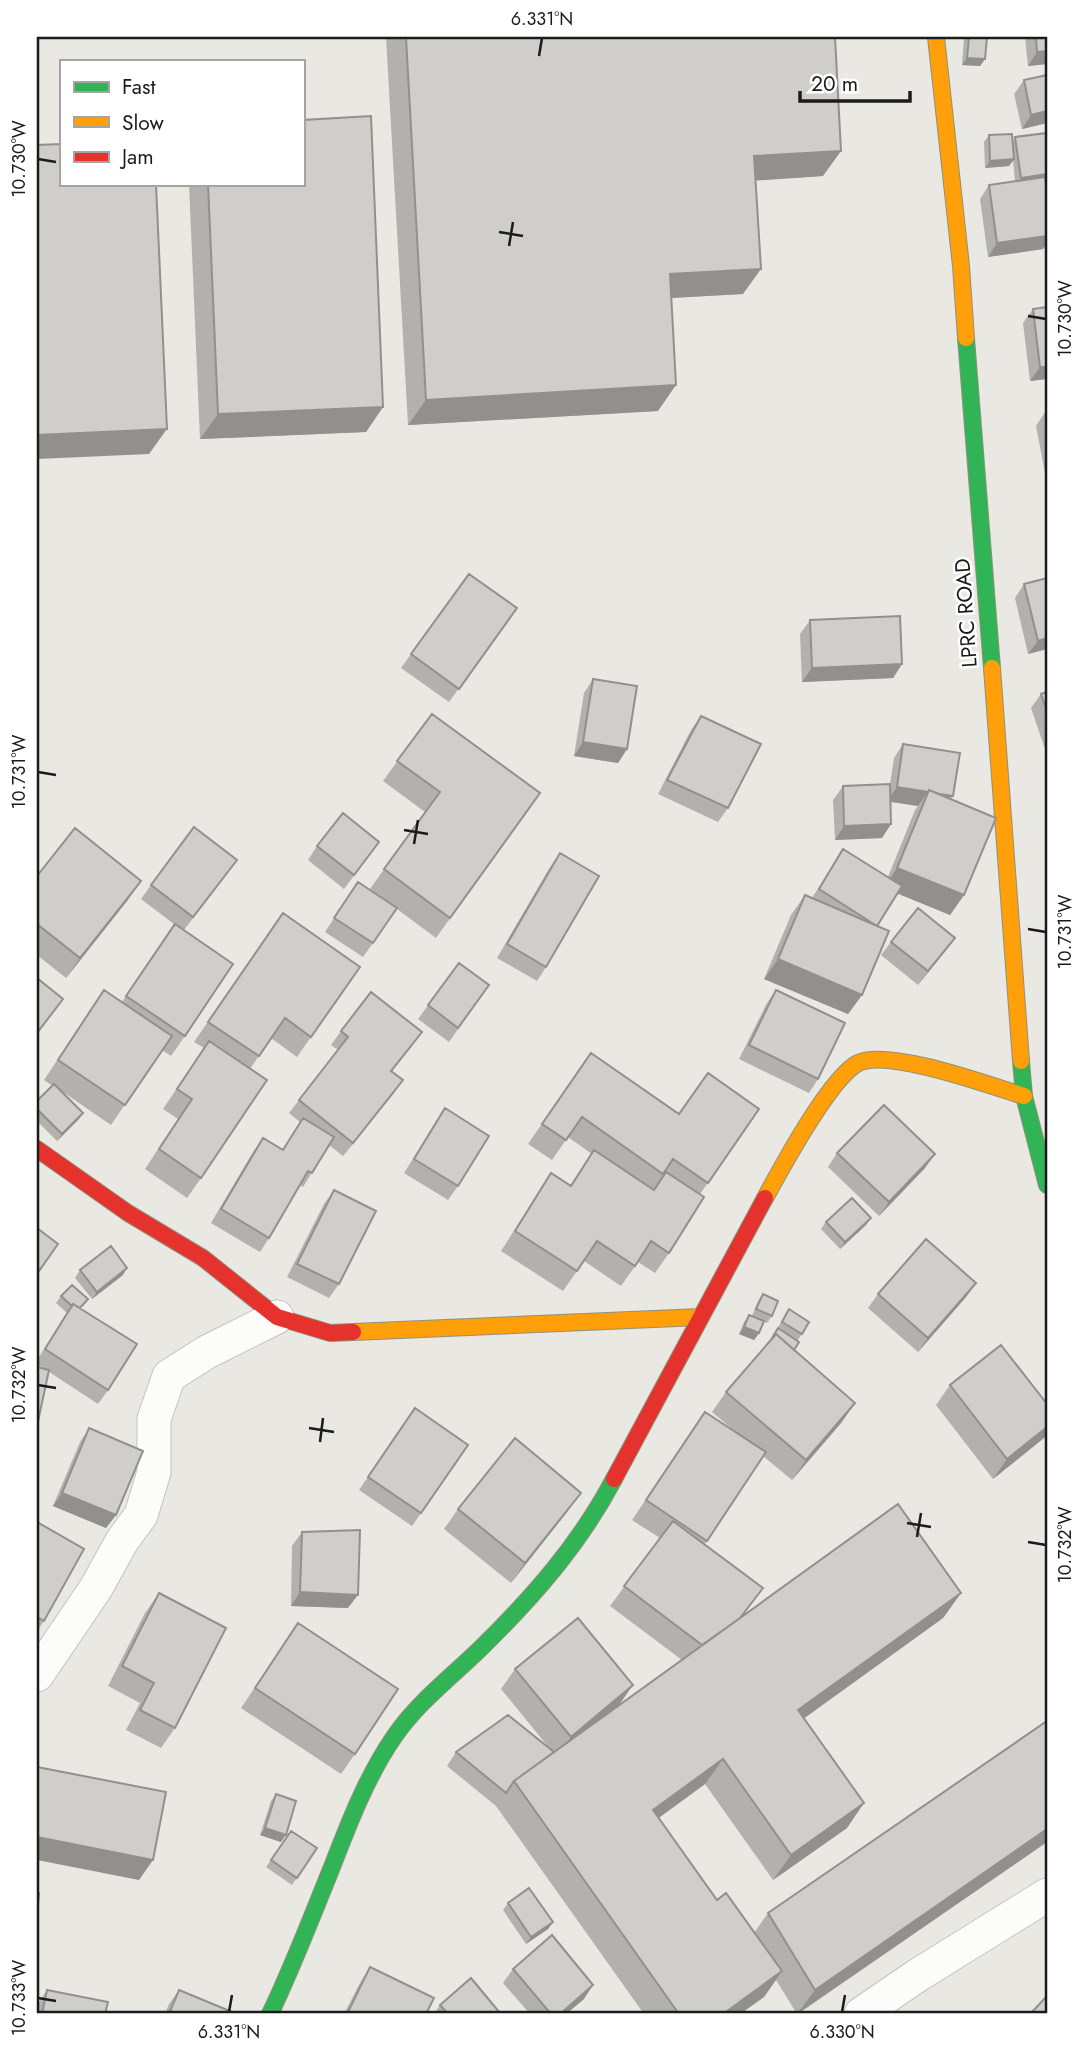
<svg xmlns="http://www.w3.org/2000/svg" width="1084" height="2051" viewBox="0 0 1084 2051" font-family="Jost,sans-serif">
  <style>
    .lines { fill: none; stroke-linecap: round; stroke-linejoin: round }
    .street-casing { stroke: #c2c2bf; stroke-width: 35 }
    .fast-casing { stroke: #8f927d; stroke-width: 18 }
    .slow-casing { stroke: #8f927d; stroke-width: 18 }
    .jam-casing { stroke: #8f927d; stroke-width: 18 }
    .street { stroke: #fcfcfb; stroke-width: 33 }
    .fast { stroke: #30b455; stroke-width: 16 }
    .slow { stroke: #ff9f0a; stroke-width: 16 }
    .jam { stroke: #e5322d; stroke-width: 16 }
    .wall { fill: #b3b1ae }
    .shaded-wall { fill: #92908d }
    .building { fill: #d0ceca; stroke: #92908d; stroke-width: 2 }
    .ticks { fill: none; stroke: #1b1b1b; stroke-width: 2.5 }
    .labels { text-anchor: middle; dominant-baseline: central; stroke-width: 5; stroke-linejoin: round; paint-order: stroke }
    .street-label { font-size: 21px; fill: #1b1b1b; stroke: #fff }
    .neatline { fill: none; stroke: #1b1b1b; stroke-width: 2.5 }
    .ticks-label { font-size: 18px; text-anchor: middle; fill: #1b1b1b }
  </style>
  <rect width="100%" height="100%" fill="#e9e8e3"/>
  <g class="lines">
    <defs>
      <path id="street" d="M37,1675L96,1588L122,1541L141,1515L154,1472V1419L169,1376L207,1352L277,1317
        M861,2014L918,1975L1047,1895"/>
      <path id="fast" d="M966,338L992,668
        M1021,1061L1024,1096L1047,1185
        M270,2014C293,1966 312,1916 332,1867C349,1823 367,1776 394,1737C417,1703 450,1678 480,1649C533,1597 579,1545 614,1479"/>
      <path id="slow" d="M936,37L961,266L966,338
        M992,668L1021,1061
        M765,1198C782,1167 829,1079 858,1063C888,1048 991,1086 1024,1096
        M353,1332L701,1317"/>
      <path id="jam" d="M37,1149L128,1213L203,1258L277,1317L330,1333L353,1332
        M614,1479L765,1198"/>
    </defs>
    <use href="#street" class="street-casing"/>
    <use href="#fast" class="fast-casing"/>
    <use href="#slow" class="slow-casing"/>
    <use href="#jam" class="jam-casing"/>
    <use href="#street" class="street"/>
    <use href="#fast" class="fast"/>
    <use href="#slow" class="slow"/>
    <use href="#jam" class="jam"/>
  </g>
  <path class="wall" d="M386,37H835L823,176L756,180L743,294L671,298L658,411L408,425Z
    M964,37H987L985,59L980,66L962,65Z
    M1025,37H1047V64L1028,66Z
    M1024,80L1047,123L1022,129L1014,94Z
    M1047,133V180H1045L1047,196V243L1043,249L988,257L980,199L989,185L1015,181L1013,161L1009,166L985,168L984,142L989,135L1013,141L1015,137Z
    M189,184H303L383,407L366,432L200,439Z
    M1047,307V379L1030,381L1023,323L1033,309Z
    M1047,409V472L1045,473L1036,426Z
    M469,574L517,608L449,702L401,668Z
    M1047,579V649L1028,654L1015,598L1024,584Z
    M810,620L902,664L893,678L802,682L800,634Z
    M593,679L627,749L618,763L574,756L584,693Z
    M1047,692V755L1031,708L1041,694Z
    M432,714L540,793L436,938L397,909L363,957L325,932L358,882L383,898L370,889L425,812L383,781Z
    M701,716L728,808L718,822L658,794L691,730Z
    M903,744L953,796L951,799L964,895L950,915L897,893L877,926L862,995L848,1014L764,979L791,915L805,895L812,898L843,849L888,877L915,810L918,806L890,802L891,824L882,838L835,840L833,800L843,786L890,784L894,758Z
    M379,842L344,889L308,860L317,846Z
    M560,853L546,967L537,981L497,958L550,867Z
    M227,874L184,930L185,1036L171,1056L162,1050L111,1125L63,1092L83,1113L78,1120L57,1141L37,1121V1101L53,1086L44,1080L104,990L122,1002L174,924L141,899L151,885Z
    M37,876L141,881L127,901L66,978L37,955Z
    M283,913L360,967L297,1057L271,1038L250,1069L201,1178L187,1198L145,1169L178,1119L163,1109L204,1048L194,1042Z
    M955,938L918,985L881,955L891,942Z
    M459,963L489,985L449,1042L418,1019Z
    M776,990L818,1079L809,1093L739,1059L767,1003Z
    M341,1031L422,1032L392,1071L403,1080L393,1094L343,1156L329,1145L303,1187L300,1185L269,1238L260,1252L211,1223L253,1152L263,1138L282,1150L300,1122L289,1113L338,1050L331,1045Z
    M591,1053L679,1114L759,1109L700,1194L669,1253L655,1273L638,1262L621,1286L584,1261L563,1291L501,1251L551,1173L570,1186L592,1154L568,1137L552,1160L528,1144Z
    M445,1108L458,1186L448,1200L404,1173Z
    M837,1153L925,1168L879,1216L828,1167Z
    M334,1190L339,1284L329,1298L287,1277L324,1204Z
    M871,1218L866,1225L840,1249L821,1229L826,1222Z
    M80,1270L123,1275L92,1299L75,1278Z
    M976,1283L966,1297L918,1352L868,1308L878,1294Z
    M763,1294L772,1316L767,1323L764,1322L759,1333L754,1340L739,1334L744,1322L749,1315L752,1316L758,1301Z
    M61,1296L81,1308L108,1390L98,1404L37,1364V1360L67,1313L56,1303Z
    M789,1309L802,1334L797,1341L794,1350L855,1403L841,1423L792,1480L763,1456L705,1544L742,1617L961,1593L943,1618L804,1718L847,1828L773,1880L705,1784L659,1818L717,1900L754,1933L768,1913L1047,1721V1842L798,2014H797L776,1980L764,1997L740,2014H644L496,1806L447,1766L456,1752L550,1749L501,1689L515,1669L619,1705L682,1660L610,1606L660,1538L632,1520L691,1432L738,1434L712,1412L726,1392L769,1342Z
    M950,1385L1047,1404V1434L1044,1438L993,1479L936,1405Z
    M415,1408L468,1445L412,1526L359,1490Z
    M89,1428L116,1515L106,1528L53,1506L80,1442Z
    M458,1509L567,1512L511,1583L444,1529Z
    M37,1522L44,1621L37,1631Z
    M302,1532L348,1608L291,1606L292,1546Z
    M159,1593L175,1728L161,1748L126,1730L140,1703L108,1686L145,1613Z
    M298,1623L355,1754L341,1774L241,1708Z
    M276,1794L281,1842L260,1835L271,1801Z
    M291,1831L317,1848L292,1885L266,1867Z
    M508,1903L553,1922L548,1929L526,1944L503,1910Z
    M370,1967L426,2014H344L361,1981Z
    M513,1969L584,1999L566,2014H530L503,1983Z
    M47,1990L105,2014H37L38,2004Z
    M179,1990L237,2014H165L169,2004Z
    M440,2005L499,2014H434Z"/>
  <path class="shaded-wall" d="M1047,51V64L1028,66L1037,52Z
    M967,58L985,59L980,66L962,65Z
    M1047,111V123L1022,129L1031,115Z
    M841,151L823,176L737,182L754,156Z
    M1014,159L1009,166L985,168L990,161Z
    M1047,174V180L1016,185L1021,178Z
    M1047,236V243L1043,249L988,257L997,243Z
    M761,269L743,294L652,299L670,274Z
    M1040,367H1047V379L1030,381Z
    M676,385L658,411L408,425L426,400Z
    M383,407L366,432L200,439L218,414Z
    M167,429L149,454L37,459V435Z
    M1047,638V649L1028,654L1038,641Z
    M902,664L893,678L802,682L812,668Z
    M583,742L627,749L618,763L574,756Z
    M897,787L928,792L918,806L887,801Z
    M891,824L882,838L835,840L844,826Z
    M897,868L964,895L950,915L884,888Z
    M141,881L127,901L66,978L80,958Z
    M955,938L945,951L918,985L928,971Z
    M778,959L862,995L848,1014L764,979Z
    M422,1032L412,1046L381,1085L391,1071Z
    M403,1080L393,1094L343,1156L353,1143Z
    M83,1113L78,1120L57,1141L62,1134Z
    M935,1154L925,1168L879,1216L889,1202Z
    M871,1218L866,1225L840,1249L845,1242Z
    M127,1268L123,1275L92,1299L97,1292Z
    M976,1283L966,1297L918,1352L928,1338Z
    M744,1327L759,1333L754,1340L739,1334Z
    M855,1403L841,1423L792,1480L806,1460Z
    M1047,1427V1434L1044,1438L993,1479L1007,1459Z
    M62,1493L116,1515L106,1528L53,1506Z
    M581,1493L567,1512L511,1583L525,1563Z
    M300,1592L358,1595L348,1608L291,1606Z
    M961,1593L943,1618L781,1735L798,1710Z
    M633,1685L619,1705L557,1757L571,1737Z
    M723,1759L705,1784L635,1835L653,1810Z
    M864,1803L847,1828L773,1880L791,1855Z
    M265,1828L286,1835L281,1842L260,1835Z
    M1047,1829V1842L797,2014L815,1990Z
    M37,1837L153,1860L139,1880L37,1860Z
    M553,1922L548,1929L526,1944L531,1937Z
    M782,1971L764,1997L740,2014H723Z
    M593,1985L584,1999L566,2014H560Z"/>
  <path class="building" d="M406,37H835L841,151L754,156L761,269L670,274L676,385L426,400Z
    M969,37H987L985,59L967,58Z
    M1036,37H1047V51L1037,52Z
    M1047,75V111L1031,115L1024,80Z
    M371,116L383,407L218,414L208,184H303V120Z
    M1047,133V174L1021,178L1015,137Z
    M1012,134L1014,159L990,161L989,135Z
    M61,144V184H156L167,429L37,435V145Z
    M1045,177L1047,196V236L997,243L989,185Z
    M1047,307V367H1040L1033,309Z
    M469,574L517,608L459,689L411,654Z
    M1047,578V638L1038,641L1024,584Z
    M900,616L902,664L812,668L810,620Z
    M593,679L637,686L627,749L583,742Z
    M1047,692V712L1041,694Z
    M432,714L540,793L450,918L384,869L440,792L397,761Z
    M701,716L761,744L728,808L667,780Z
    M903,744L960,753L953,796L939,794L929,790L928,792L897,787Z
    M890,784L891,824L844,826L843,786Z
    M929,790L996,818L964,895L897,868Z
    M343,813L379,842L354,875L317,846Z
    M194,827L237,860L193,917L151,885Z
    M75,828L141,881L80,958L37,924V876Z
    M843,849L902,886L877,926L819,889Z
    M560,853L599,876L546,967L507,944Z
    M358,882L397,908L373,943L334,918Z
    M805,895L889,931L862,995L778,959Z
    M918,908L955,938L928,971L891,942Z
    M283,913L360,967L311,1037L285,1018L259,1056L208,1022Z
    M175,924L233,964L185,1036L126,996Z
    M459,963L489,985L458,1028L428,1005Z
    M37,978L63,999L37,1033Z
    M104,990L172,1036L125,1105L58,1060Z
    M776,990L845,1023L818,1079L749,1045Z
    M371,992L422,1032L391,1071L403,1080L353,1143L299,1100L348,1037L341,1031Z
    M209,1041L267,1080L201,1178L159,1149L192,1099L177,1089Z
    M591,1053L679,1114L708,1073L759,1109L708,1183L673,1159L663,1174L582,1117L566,1140L542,1124Z
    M54,1084L83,1113L62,1134L37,1109V1101Z
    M884,1105L935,1154L889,1202L837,1153Z
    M445,1108L489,1136L458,1186L414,1159Z
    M303,1118L334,1137L312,1173L308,1171L269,1238L221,1209L263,1138L283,1150Z
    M594,1150L654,1190L666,1172L704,1197L669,1253L651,1241L635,1266L597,1241L577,1271L515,1231L551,1173L571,1186Z
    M334,1190L376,1211L339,1284L297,1264Z
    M852,1198L871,1218L845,1242L826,1222Z
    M37,1228L58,1244L37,1274Z
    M926,1239L976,1283L928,1338L878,1294Z
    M111,1246L127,1268L97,1292L80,1270Z
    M72,1285L88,1299L80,1308L73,1304L72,1306L61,1296Z
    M763,1294L778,1301L772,1316L756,1309Z
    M73,1304L137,1344L108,1390L45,1349Z
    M789,1309L809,1322L802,1334L782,1322Z
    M749,1315L764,1321L759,1333L744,1327Z
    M778,1328L799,1342L794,1350L776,1334L771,1340Z
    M776,1334L855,1403L806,1460L726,1392Z
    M1001,1345L1047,1404V1427L1007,1459L950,1385Z
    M37,1367L49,1370L37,1426Z
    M415,1408L468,1445L421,1513L368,1477Z
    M705,1412L766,1452L707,1541L646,1500Z
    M89,1428L143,1451L116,1515L62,1493Z
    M515,1438L581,1493L525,1563L458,1509Z
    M898,1504L961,1593L798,1710L864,1803L791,1855L723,1759L653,1810L717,1900L726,1893L782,1971L723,2014H679L514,1781Z
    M673,1521L763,1588L740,1618L702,1645L624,1586Z
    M37,1522L84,1549L44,1621L37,1617Z
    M360,1530L358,1595L300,1592L302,1532Z
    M159,1593L226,1628L175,1728L140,1710L154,1683L122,1666Z
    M578,1618L633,1685L571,1737L515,1669Z
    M298,1623L398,1689L355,1754L255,1688Z
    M508,1715L554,1752L514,1781L506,1793L456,1752Z
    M1047,1721V1829L815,1990L768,1913Z
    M37,1767L166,1792L153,1860L37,1837Z
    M276,1794L296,1801L286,1835L265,1828Z
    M291,1831L317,1848L297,1878L271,1860Z
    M529,1888L553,1922L531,1937L508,1903Z
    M37,1893H39L37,1916Z
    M552,1935L593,1985L560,2014H551L513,1969Z
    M370,1967L434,1998L426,2014H347Z
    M471,1978L500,2013L499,2014H448L440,2005Z
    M47,1990L108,2002L105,2014H42Z
    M179,1990L237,2014H169Z
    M1047,1996V2014H1030Z"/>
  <path class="ticks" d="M539,56L542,38M38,159L56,162M499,232L523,236M509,246L513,222M1028,316L1046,319M38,772L56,775M404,830L428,834M414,844L418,820M1028,929L1046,932M38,1385L56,1388M309,1428L334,1432M320,1442L323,1418M907,1523L931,1527M917,1537L921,1513M1028,1542L1046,1545M38,1998L56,2001M229,2012L232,1995M842,2012L845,1995"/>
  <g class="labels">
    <g class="street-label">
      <text transform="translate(966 613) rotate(-94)">LPRC ROAD</text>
    </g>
  </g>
  <rect width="1084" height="2051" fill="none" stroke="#ffffff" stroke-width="77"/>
  <rect x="60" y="60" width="245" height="126" fill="#ffffff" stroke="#a4a4a4" stroke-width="2"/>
  <rect x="74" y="82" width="35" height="10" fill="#30b455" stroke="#a4a4a4" stroke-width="2"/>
  <text x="122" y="94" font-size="21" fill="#1b1b1b">Fast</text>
  <rect x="74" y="117" width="35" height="10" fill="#ff9f0a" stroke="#a4a4a4" stroke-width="2"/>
  <text x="122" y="130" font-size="21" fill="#1b1b1b">Slow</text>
  <rect x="74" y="152" width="35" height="10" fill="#e5322d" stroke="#a4a4a4" stroke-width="2"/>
  <text x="122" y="164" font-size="21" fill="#1b1b1b">Jam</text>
  <path d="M800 91v10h110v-10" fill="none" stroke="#1b1b1b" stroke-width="3.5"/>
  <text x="811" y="91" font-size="21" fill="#1b1b1b" stroke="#ffffff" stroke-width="5" paint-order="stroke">20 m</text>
  <rect x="38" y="38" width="1008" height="1974" class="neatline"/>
  <g class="ticks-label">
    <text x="542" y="25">6.331°N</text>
    <text transform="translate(19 159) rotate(-90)" y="6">10.730°W</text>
    <text transform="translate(1065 319) rotate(-90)" y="6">10.730°W</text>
    <text transform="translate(19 772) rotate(-90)" y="6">10.731°W</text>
    <text transform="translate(1065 932) rotate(-90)" y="6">10.731°W</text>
    <text transform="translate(19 1385) rotate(-90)" y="6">10.732°W</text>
    <text transform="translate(1065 1545) rotate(-90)" y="6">10.732°W</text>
    <text transform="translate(19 1998) rotate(-90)" y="6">10.733°W</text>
    <text x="229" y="2038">6.331°N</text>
    <text x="842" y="2038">6.330°N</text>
  </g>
</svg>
